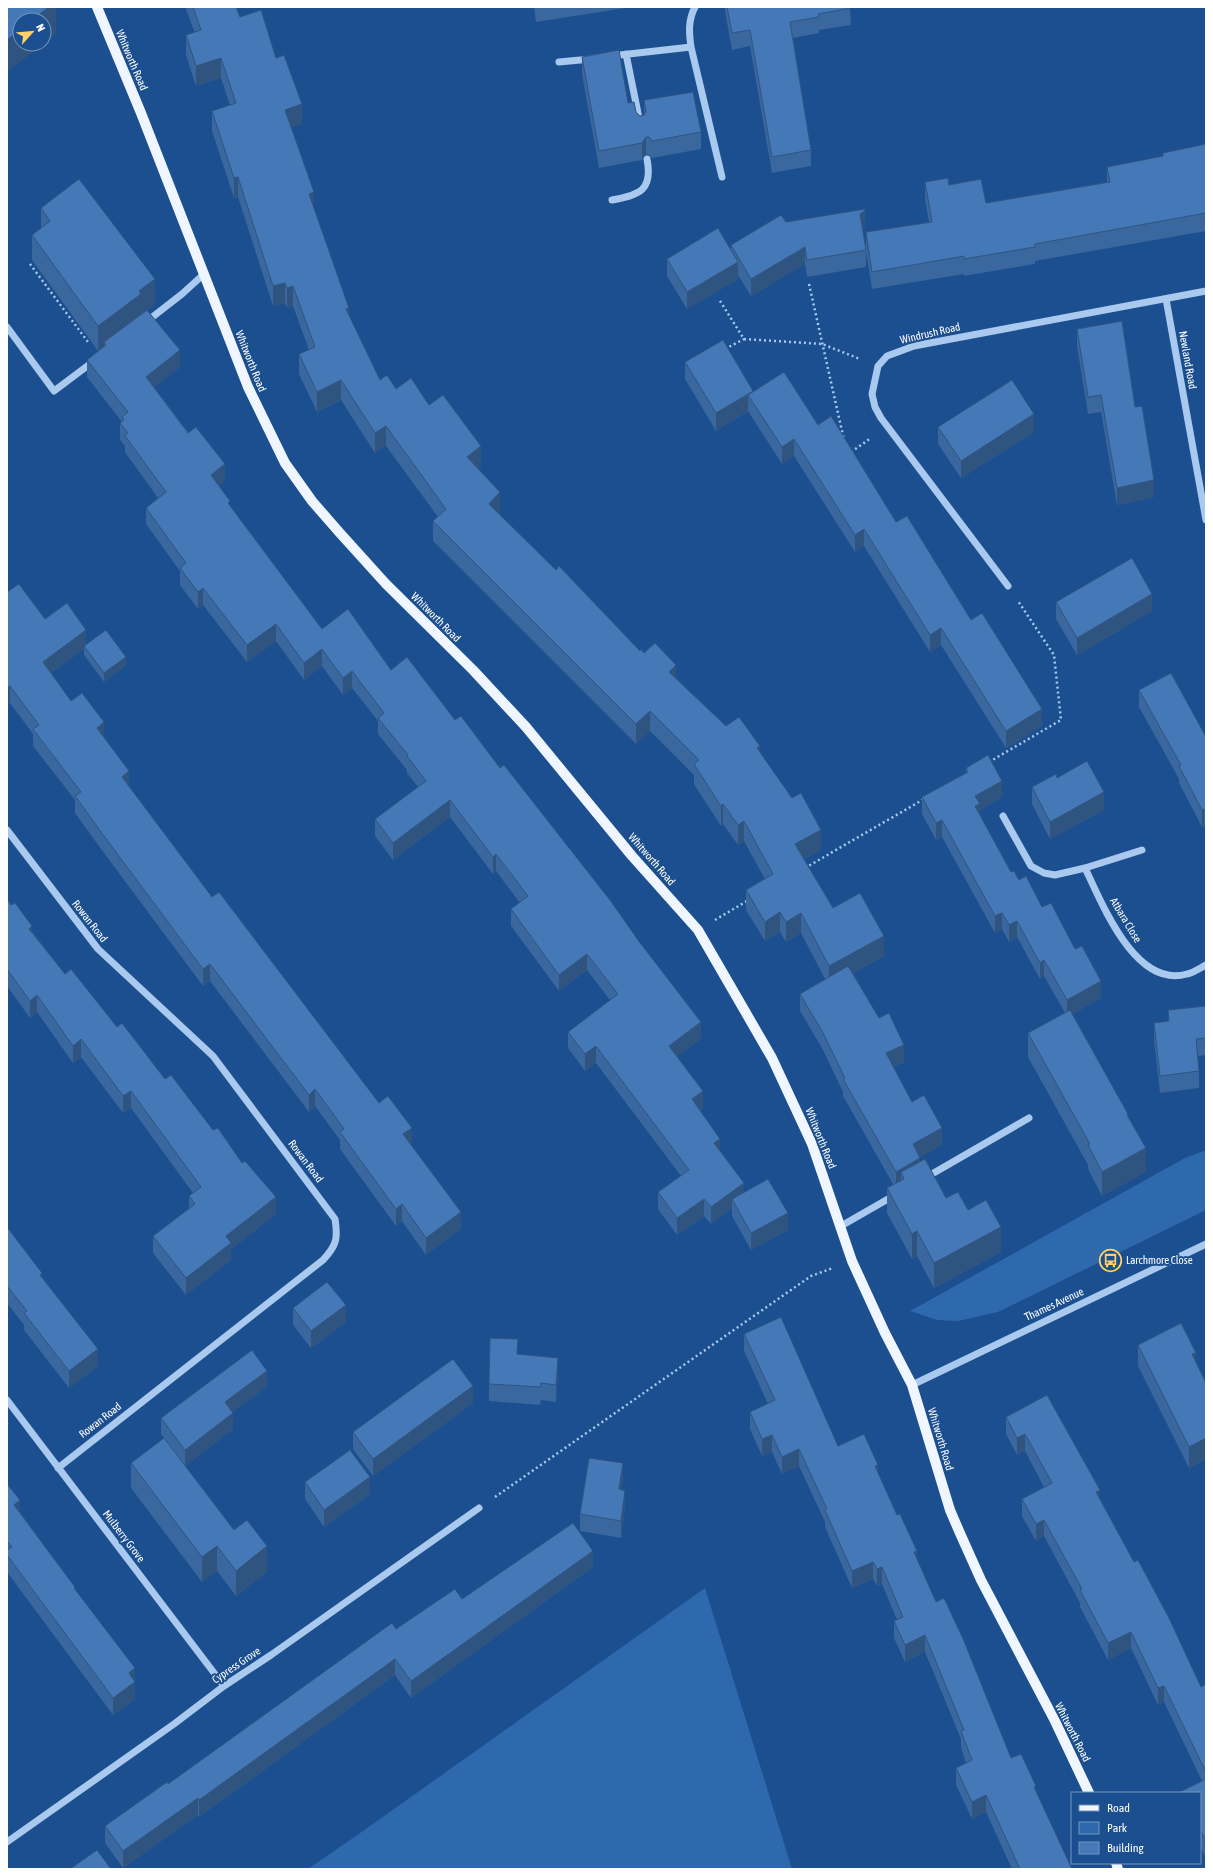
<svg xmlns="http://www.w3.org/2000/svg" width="1213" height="1876" viewBox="0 0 1213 1876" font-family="'Asap Condensed',sans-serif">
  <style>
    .green { fill: #2e69ad }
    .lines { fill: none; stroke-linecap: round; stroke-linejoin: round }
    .path { stroke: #a9c9ee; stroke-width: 2.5; stroke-dasharray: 2 3; stroke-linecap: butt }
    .minor { stroke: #a9c9ee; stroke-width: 7 }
    .major { stroke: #f0f6ff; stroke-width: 10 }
    .wall { fill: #3a679d }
    .shaded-wall { fill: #305480 }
    .building { fill: #4478b7; stroke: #305480 }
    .labels { text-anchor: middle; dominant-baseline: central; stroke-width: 4; stroke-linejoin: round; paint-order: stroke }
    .street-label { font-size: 11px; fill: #fff; stroke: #1b4f8f }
    .poi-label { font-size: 11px; fill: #fff; stroke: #1b4f8f; text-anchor: start }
  </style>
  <rect width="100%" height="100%" fill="#1b4f8f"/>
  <path class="green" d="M1206,1150V1210L998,1312L958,1321L937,1320L910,1311L1185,1158Z
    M705,1588L792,1869H308L363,1831Z"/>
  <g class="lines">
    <path class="path" d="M30,264L88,342
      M809,284L844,440
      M720,301L744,339L822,344L860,359
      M725,349L744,339
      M851,452L871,438
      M989,762L1061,720L1054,655L1018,601
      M805,868L924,799
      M715,920L747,901
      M495,1497L811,1276L833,1268"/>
    <path class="minor" d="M695,7C688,20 689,33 691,47L722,177
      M626,54L640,123
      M611,56L691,47
      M559,62L591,59
      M612,200C640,195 653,190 647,159
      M1166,299L1206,520
      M146,322L182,294L204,274
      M7,327L54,391L94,361
      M1008,586L881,418L875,407L872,394L878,366L887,356L914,346L1206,291
      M1003,816L1031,866L1044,873L1055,875L1085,868L1142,850
      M7,830L98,949L213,1056L335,1219C338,1238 337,1245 323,1260L58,1468
      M1085,868C1102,903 1135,989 1187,974C1193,973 1200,968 1206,965
      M925,1178L1029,1118
      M841,1226L895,1195
      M912,1385L1206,1244
      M7,1400L224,1686
      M7,1842L174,1724L224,1686L271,1655L479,1508"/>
    <path class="major" d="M97,7L141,113L248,387L285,463L312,501L339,532L386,584L473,670L526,727L632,856L698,930L772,1058L812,1144L852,1261L885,1333L912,1385L950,1510L959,1531L981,1580L1055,1721L1089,1793
      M1116,1863L1118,1869"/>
  </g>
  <path class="wall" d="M185,7H236L240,17L276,58L302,124L291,127L314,208L349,316L380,380L396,389L429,405L481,466L478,469L500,512L499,514L556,570L640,651L644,653L676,678L726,726L760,752L821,850L804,859L833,908L884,956L853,973L904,1062L893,1067L912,1102L942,1145L920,1157V1161L946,1198L968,1210L1001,1252L934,1288L917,1256L912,1259L887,1213V1188L893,1184L843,1096V1092L822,1048L800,1011V994L825,979L801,933L786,942L780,932L765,941L746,910V890L765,879L744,841L738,845L723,824L721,826L697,789L694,784V775L650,731L636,744L433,541V521L438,517L386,446L375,453L341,400L317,412L299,374V354L309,350L293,306L287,308L285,303L273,306L238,197L234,198L212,131V111L230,105L221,78L196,86L186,55V35L195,33Z
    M534,7H632L536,22Z
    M725,7H850L851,25L819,30V33L793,38L811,150V166L772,173L750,46L732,50L725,11Z
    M582,57L628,103L640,116L644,115V100L701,132V149L652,158L649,155L646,154L642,160L599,168L582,74Z
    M1206,144V231L1035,261V264L964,276V274L872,289L866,251V267L807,277L805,264L751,296L738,275V279L687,309L667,276V259L731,250V245L786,222L865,228L863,229L866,249V232L929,222L925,200V182L949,185L986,203L1107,182V167L1163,156V153Z
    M41,208L155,304L141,314L180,367L154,387L225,481L219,486L230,507L322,629L391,670L455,720L500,768L701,1039L677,1056L703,1107L700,1110L720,1150L744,1193L788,1230L751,1250L732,1216V1208L711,1224L704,1216L677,1235L658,1209V1192L681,1176L596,1063L585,1071L568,1048V1032L610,1000L587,970L559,991L511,926V909L520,903L496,871L493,874L450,817L393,860L375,836V819L418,787L407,773V770L378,734V721L352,688L343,695L322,666L304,680L276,641L247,662L203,605L198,609L180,585V571L146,524V508L158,498L125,452V446L120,440V423L122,422L87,377V360L98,351L32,260V235L41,228Z
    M1077,329L1154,497L1117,505L1101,412L1088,414L1077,346Z
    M685,362L753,391L818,425L896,522L971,620L1042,726L1006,748L941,645L930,652L864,546L855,552L794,456L782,464L748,411L716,431L685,379Z
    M938,427L1034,432L961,478L938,444Z
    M7,592L45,619L86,645L126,665L104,682L84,655V649L51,673L71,701L104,737L129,787L212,897L412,1145H411L461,1229L426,1255L402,1221L396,1226L340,1149V1140L315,1106L309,1112L210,981L203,986L101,849L75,813V800L33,746V734L10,703Z
    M1056,602L1152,611L1077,655L1056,619Z
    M1139,690L1206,737V830L1204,826L1202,827L1179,783V779L1139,707Z
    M966,768L1002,797L980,810V815L1011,872L1019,880L1042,907L1101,998L1072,1014L1128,1117L1146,1172L1102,1196L1088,1169V1165L1028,1057V1033L1065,1013L1044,976L1040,979L1017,937L1009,942L1002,929L995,933L942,837L936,840L922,814V797L966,774Z
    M1057,778L1104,810L1050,839L1032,804V787Z
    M7,899L65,974L117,1027L165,1079L276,1214L231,1249V1260L186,1295L153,1253V1236L189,1209V1196L193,1193L131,1108L123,1113L81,1057L73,1063L37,1012L30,1018L7,986Z
    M1206,1006V1055L1198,1056L1199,1071V1088L1160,1093L1154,1040V1023L1168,1021V1010Z
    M7,1227L42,1278L98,1366L69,1388L24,1330V1325L7,1303Z
    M293,1308L346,1322L311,1348L293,1325Z
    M744,1334L838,1446L878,1474L936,1602L1011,1758L1036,1793L1072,1869H1012L986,1812L972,1819L956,1785V1768L966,1763L961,1748V1739L925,1652L905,1662L894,1638V1621L897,1620L882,1584L877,1586L873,1579L852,1588L825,1527V1522L799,1466L782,1474L772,1452L762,1456L750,1429V1412L768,1404L744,1351Z
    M1138,1345L1196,1362L1206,1383V1459L1189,1468L1138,1366Z
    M518,1354L558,1375L556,1402L541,1400L540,1405L489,1401V1384Z
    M267,1387L232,1412L233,1429L185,1466L234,1530L267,1572L236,1596L217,1571L202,1582L131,1488V1463L164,1438L161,1434V1418Z
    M473,1403L373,1476L353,1449V1432Z
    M1006,1417L1100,1499L1201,1687L1206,1684V1858L1200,1846V1793L1202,1781L1164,1702L1158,1705L1131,1648L1108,1660L1080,1607V1603L1044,1536L1036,1541L1022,1516V1499L1044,1487L1025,1451L1017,1455L1006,1434Z
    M623,1480L621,1490L625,1508L621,1538L580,1531V1514Z
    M305,1482L370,1494L324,1527L305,1499Z
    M7,1484L20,1512L75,1589L135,1685V1699L113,1715L7,1572Z
    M593,1567L411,1698L395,1675L199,1817L198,1815L123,1868L105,1843V1826L168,1784L396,1629L462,1599Z"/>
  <path class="shaded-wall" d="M49,7H56V34L44,43V20H32Z
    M20,30V44H43L7,72V40Z
    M221,58V78L196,86V66Z
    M302,104V124L285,130V110Z
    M646,137V154L642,160V143Z
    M238,177V197L234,198V178Z
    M314,192V212L309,194Z
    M865,211V228L860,231V214Z
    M805,247V264L751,296V279Z
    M738,262V279L687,309V292Z
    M155,279V304L141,314V319L106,345L104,342V347L98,351V326L139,291Z
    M285,283V303L273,306V286Z
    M293,286V306L287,308V288Z
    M349,308V328L346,309Z
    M180,350V367L146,394V377Z
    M341,380V400L317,412V392Z
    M748,395V411L716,431V413Z
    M1034,414V432L961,478V461Z
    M386,426V446L375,453V433Z
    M794,439V456L782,464V447Z
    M481,446V466L467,477V457Z
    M225,464V481L211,492V475Z
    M1154,480V497L1117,505V488Z
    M500,492V512L489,523V504Z
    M864,529V546L855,552V535Z
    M203,588V605L198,609V592Z
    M1152,594V611L1077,655V638Z
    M276,624V641L247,662V645Z
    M941,628V645L930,652V635Z
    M86,630V647L84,646V649L43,679V662Z
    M322,649V666L304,680V663Z
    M126,657V665L104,682V673Z
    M676,665V685L669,672Z
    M352,671V688L343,695V678Z
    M10,686V703L7,705V688Z
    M1042,709V726L1006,748V731Z
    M650,711V731L636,744V724Z
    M104,722V739L97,728Z
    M760,746V765L757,748Z
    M129,771V788L122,777Z
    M1002,781V797L980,810V820L975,823V796Z
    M1104,792V810L1050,839V822Z
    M450,800V817L393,860V843Z
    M723,804V824L721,826V806Z
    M1204,809V826L1202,827V810Z
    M942,820V837L936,840V823Z
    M744,821V841L738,845V825Z
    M821,830V850L795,863V844Z
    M496,854V871L493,874V857Z
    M780,912V932L765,941V922Z
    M801,913V933L786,942V922Z
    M1002,913V929L995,933V916Z
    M1017,921V937L1009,942V925Z
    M32,926V943L29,929Z
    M884,936V956L829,986V966Z
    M587,954V970L559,991V975Z
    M1044,960V976L1040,979V963Z
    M210,964V981L203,986V969Z
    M1101,981V998L1067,1017V1000Z
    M37,995V1012L30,1018V1001Z
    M701,1022V1039L669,1062V1046Z
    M81,1039V1057L73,1063V1046Z
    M904,1045V1062L886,1071V1053Z
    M596,1046V1063L585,1071V1054Z
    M315,1089V1106L309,1112V1095Z
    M131,1091V1108L123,1113V1096Z
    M703,1091V1107L692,1116V1099Z
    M412,1128V1145L403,1151V1134Z
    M942,1128V1145L913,1161V1144Z
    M720,1139V1155L714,1143Z
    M1146,1148V1172L1102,1196V1172Z
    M920,1158V1175L904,1179L901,1172V1186L896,1189V1172Z
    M744,1183V1200L732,1199V1208L711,1224V1207Z
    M276,1197V1214L231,1249V1260L186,1295V1278L226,1236Z
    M704,1199V1216L677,1235V1218Z
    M402,1204V1221L396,1226V1209Z
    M461,1212V1229L426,1255V1238Z
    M788,1213V1230L751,1250V1233Z
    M1001,1227V1252L934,1288V1263Z
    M917,1231V1256L912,1259V1234Z
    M42,1273V1290L40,1275Z
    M346,1305V1322L311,1348V1331Z
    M98,1349V1366L69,1388V1371Z
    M1196,1353V1374L1192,1354Z
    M558,1358V1375L556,1402V1385Z
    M267,1371V1387L225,1418V1402Z
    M473,1386V1403L373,1476V1459Z
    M233,1413V1429L185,1466V1450Z
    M1025,1434V1451L1017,1455V1438Z
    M772,1435V1452L762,1456V1439Z
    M1206,1438V1459L1189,1468V1447Z
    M799,1449V1466L782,1474V1457Z
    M623,1463V1480L619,1507V1489Z
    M878,1465V1482L875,1466Z
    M370,1477V1494L324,1527V1510Z
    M1100,1490V1507L1096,1492Z
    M625,1491V1508L621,1538V1521Z
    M20,1500V1517L14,1505Z
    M1044,1520V1536L1036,1541V1524Z
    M217,1546V1571L202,1582V1557Z
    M267,1546V1572L236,1596V1571Z
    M593,1551V1567L411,1698V1681Z
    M917,1551V1568L914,1552Z
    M873,1562V1579L852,1588V1571Z
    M882,1567V1584L877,1586V1569Z
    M1131,1632V1648L1108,1660V1643Z
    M925,1635V1652L905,1662V1645Z
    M395,1659V1675L199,1817V1800Z
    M135,1668V1699L113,1715V1698L129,1673Z
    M1164,1686V1702L1158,1705V1688Z
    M1036,1786V1803L1034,1787Z
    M986,1795V1812L972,1819V1802Z
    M198,1798V1815L123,1868V1851Z"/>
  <path class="building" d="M7,7H49L32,20H20V30L7,40Z
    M193,7H236L240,17L261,10L276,58L284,55L302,104L285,110L314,192L309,194L349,308L346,309L380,380L387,375L396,389L411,378L429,405L443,395L481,446L467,457L500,492L489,504L556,570L559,566L640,651L641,649L644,653L655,643L676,665L669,672L726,726L739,717L760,746L757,748L792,798L801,793L821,830L795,844L833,908L860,893L884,936L829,966L801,913L786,922L780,912L765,922L746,890L773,874L744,821L738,825L723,804L721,806L697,769L694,764L699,760L650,711L636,724L433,521L446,509L386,426L375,433L341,380L317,392L299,354L315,347L293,286L287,288L285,283L273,286L238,177L234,178L212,111L236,103L221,58L196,66L186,35L201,30Z
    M727,7H850L851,8L818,14L819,17L790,22L811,150L772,157L750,30L732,33Z
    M619,50L628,103L634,102L636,112L640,116L644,115L646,112L644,100L693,92L701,132L652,141L649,137H646L642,143L599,151L582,57Z
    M1206,144V213L1035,244V247L964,259V256L872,272L866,232L932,222L925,182L948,178L949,185L981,179L986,203L1110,182L1107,167L1163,156V153Z
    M79,179L155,279L139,291L141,294L98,326L32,235L50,221L41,208Z
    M865,209V211L860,214L866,250L807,260L805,247L751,279L731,245L781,215L786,222Z
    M718,228L738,262L687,292L667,259Z
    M147,310L180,350L146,377L188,433L196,427L225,464L211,475L230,501L228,503L322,629L348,609L391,670L407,657L455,720L461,716L500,768L504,765L610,900L638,940L701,1022L669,1046L703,1091L692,1099L720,1139L714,1143L744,1183L711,1207L704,1199L677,1218L658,1192L689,1170L596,1046L585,1054L568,1032L618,994L587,954L559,975L511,909L528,896L496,854L493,857L450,800L393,843L375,819L426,781L407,756L408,755L378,718L384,713L352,671L343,678L322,649L304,663L276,624L247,645L203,588L198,592L180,568L186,563L146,508L166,492L125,436L128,433L120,423L124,420L122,417L128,412L87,360L106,345L104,342Z
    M1122,321L1135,407L1142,406L1154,480L1117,488L1101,395L1088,397L1077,329Z
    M723,340L753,391L716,413L685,362Z
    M784,372L818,425L831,416L896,522L907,516L971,620L982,613L1042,709L1006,731L941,628L930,635L864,529L855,535L794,439L782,447L748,395Z
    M1012,380L1034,414L961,461L938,427Z
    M1132,558L1152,594L1077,638L1056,602Z
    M19,584L45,619L67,603L86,630L43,662L71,701L82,693L104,722L97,728L129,771L122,777L212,897L219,892L379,1103L388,1096L412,1128L403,1134L461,1212L426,1238L402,1204L396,1209L340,1132L344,1129L315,1089L309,1095L210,964L203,969L101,832L75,796L81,792L33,729L39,725L10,686L7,688V592Z
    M106,630L126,657L104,673L84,646Z
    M1171,673L1206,737V813L1204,809L1202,810L1179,766L1181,765L1139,690Z
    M988,755L1002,781L975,796L980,804L975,806L1011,872L1014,871L1019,880L1026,876L1042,907L1051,903L1075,949L1082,946L1101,981L1067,1000L1044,960L1040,963L1017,921L1009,925L1002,913L995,916L942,820L936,823L922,797L968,772L966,768Z
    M1087,761L1104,792L1050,822L1032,787L1056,774L1057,778Z
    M7,899L11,905L15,903L32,926L29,929L65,974L71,969L117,1027L122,1023L165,1079L171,1075L213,1130L218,1128L242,1163L245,1161L276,1197L226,1236L231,1243L186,1278L153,1236L195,1204L189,1196L201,1187L131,1091L123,1096L81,1039L73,1046L37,995L30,1001L7,969Z
    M848,966L879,1018L889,1013L904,1045L886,1053L912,1102L924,1095L942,1128L913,1144L920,1158L896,1172L843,1079L845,1078L822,1031L800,994Z
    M1206,1006V1038L1196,1039L1199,1071L1160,1076L1154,1023L1169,1021L1168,1010Z
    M1070,1010L1128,1114L1127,1115L1146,1148L1102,1172L1088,1145L1090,1144L1028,1033Z
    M925,1159L946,1198L958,1192L968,1210L986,1200L1001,1227L934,1263L917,1231L912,1234L887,1188L904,1179L901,1172Z
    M768,1179L788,1213L751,1233L732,1199Z
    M7,1227L42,1273L40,1275L98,1349L69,1371L24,1313L27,1311L7,1286Z
    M327,1282L346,1305L311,1331L293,1308Z
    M781,1317L838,1446L864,1434L878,1465L875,1466L897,1515L900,1514L917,1551L914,1552L936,1602L944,1598L964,1641L1011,1758L1021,1754L1036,1786L1034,1787L1072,1869H1020L986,1795L972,1802L956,1768L972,1760L961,1731L964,1730L925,1635L905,1645L894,1621L903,1617L882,1567L877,1569L873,1562L852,1571L825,1510L827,1509L799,1449L782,1457L772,1435L762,1439L750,1412L775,1400L744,1334Z
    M1181,1323L1196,1353L1192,1354L1206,1383V1438L1189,1447L1138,1345Z
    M490,1338L518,1339L517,1354L558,1358L556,1385L541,1383L540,1387L489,1384Z
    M252,1350L267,1371L225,1402L233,1413L185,1450L161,1418Z
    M453,1359L473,1386L373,1459L353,1432Z
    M1047,1395L1100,1490L1096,1492L1134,1562L1138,1560L1169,1618L1201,1687L1206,1684V1772L1164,1686L1158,1688L1131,1632L1108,1643L1080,1590L1082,1589L1044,1520L1036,1524L1022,1499L1052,1483L1025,1434L1017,1438L1006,1417Z
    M164,1438L234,1530L247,1520L267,1546L236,1571L217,1546L202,1557L131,1463Z
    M350,1450L370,1477L324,1510L305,1482Z
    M589,1458L623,1463L619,1489L625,1491L621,1521L580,1514Z
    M7,1484L20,1500L14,1505L75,1587L74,1588L135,1668L129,1673L135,1682L113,1698L7,1555V1550L12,1547L7,1541Z
    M573,1523L593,1551L411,1681L395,1659L199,1800L198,1798L123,1851L105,1826L167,1782L168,1784L392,1623L396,1629L455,1589L462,1599Z
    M1206,1779V1841L1200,1829V1793H1178Z
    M97,1850L111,1869H70Z"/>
  <defs>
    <symbol id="bus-ring" viewBox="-11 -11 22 22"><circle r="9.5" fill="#1b4f8f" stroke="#ffd166" stroke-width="1.5"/><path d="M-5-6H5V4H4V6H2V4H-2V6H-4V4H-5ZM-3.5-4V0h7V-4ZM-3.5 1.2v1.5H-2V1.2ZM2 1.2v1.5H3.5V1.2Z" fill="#ffd166"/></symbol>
  </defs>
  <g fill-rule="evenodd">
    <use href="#bus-ring" x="1098" y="1248" width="25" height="25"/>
  </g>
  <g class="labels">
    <g class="street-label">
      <text transform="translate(132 60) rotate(67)">Whitworth Road</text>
      <text transform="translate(930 333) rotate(-13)">Windrush Road</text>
      <text transform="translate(1188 360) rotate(80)">Newland Road</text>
      <text transform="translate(251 361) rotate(68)">Whitworth Road</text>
      <text transform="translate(436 617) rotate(45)">Whitworth Road</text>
      <text transform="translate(652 859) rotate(49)">Whitworth Road</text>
      <text transform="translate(1126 920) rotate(59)">Atbara Close</text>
      <text transform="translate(90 921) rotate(52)">Rowan Road</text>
      <text transform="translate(821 1138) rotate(68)">Whitworth Road</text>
      <text transform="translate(306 1161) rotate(53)">Rowan Road</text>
      <text transform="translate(1054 1304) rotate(-25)">Thames Avenue</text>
      <text transform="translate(100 1420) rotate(-38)">Rowan Road</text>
      <text transform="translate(941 1439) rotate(73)">Whitworth Road</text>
      <text transform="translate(124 1536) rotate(53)">Mulberry Grove</text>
      <text transform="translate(236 1665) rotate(-34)">Cypress Grove</text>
      <text transform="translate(1073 1732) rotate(63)">Whitworth Road</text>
    </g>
    <g class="poi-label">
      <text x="1126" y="1260">Larchmore Close</text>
    </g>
  </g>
  <rect width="1213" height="1876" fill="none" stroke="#ffffff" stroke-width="16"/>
  <rect x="1071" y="1792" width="130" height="72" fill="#1b4f8f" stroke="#7695bc"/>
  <rect x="1079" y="1805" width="20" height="6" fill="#f0f6ff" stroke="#7695bc"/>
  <text x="1107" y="1812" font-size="12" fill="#ffffff">Road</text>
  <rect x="1079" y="1822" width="20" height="12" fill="#2e69ad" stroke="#7695bc"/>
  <text x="1107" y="1832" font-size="12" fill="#ffffff">Park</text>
  <rect x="1079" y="1842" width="20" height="12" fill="#4478b7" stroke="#7695bc"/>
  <text x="1107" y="1852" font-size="12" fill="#ffffff">Building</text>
  <g transform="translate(32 32) rotate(63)"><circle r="19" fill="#1b4f8f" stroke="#7695bc"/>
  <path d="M0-3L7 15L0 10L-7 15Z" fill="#ffd166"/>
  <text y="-6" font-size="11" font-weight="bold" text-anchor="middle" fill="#ffffff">N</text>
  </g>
</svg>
